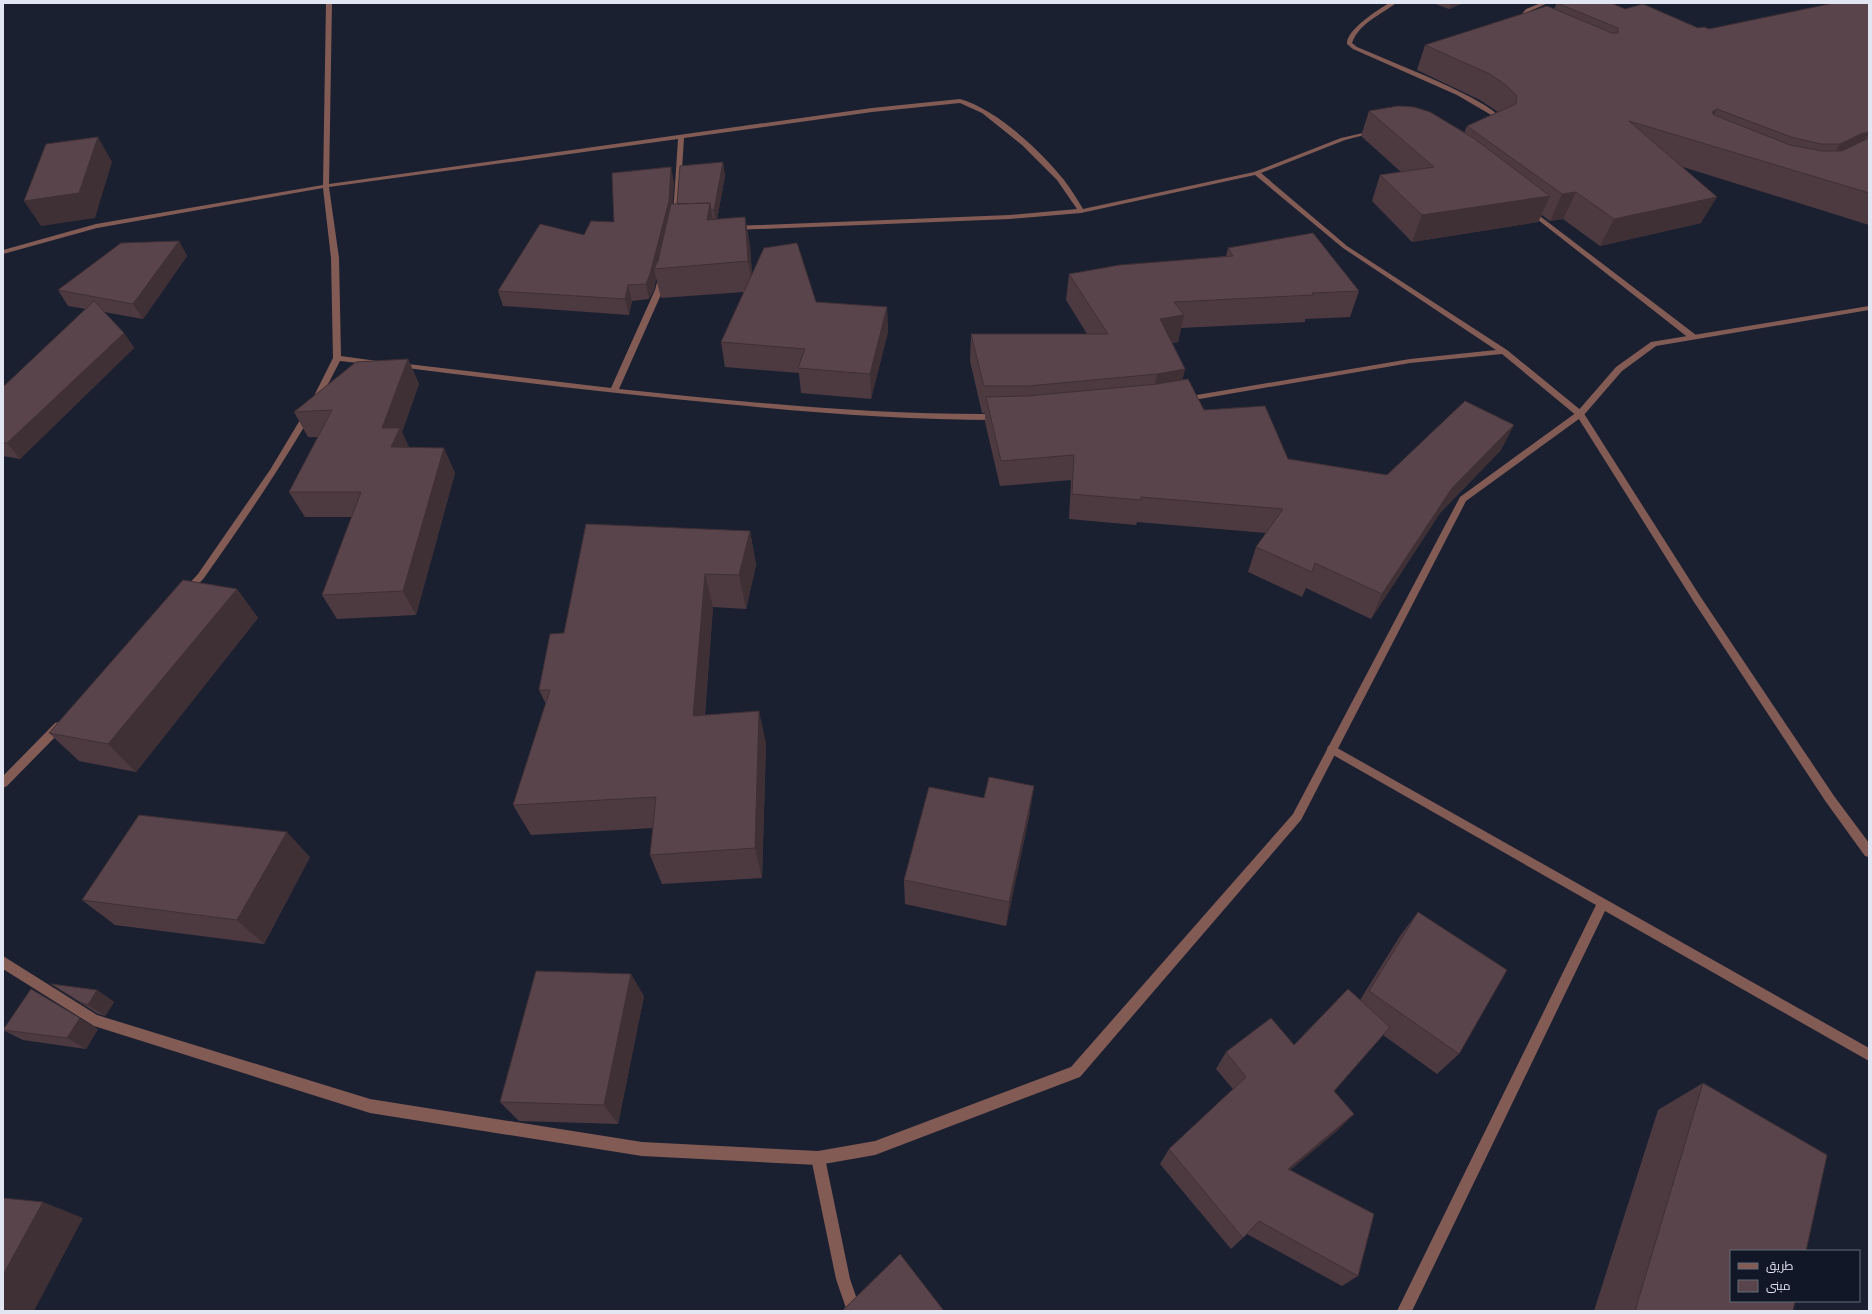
<svg xmlns="http://www.w3.org/2000/svg" width="1872" height="1314" viewBox="0 0 1872 1314" font-family="'PT Sans',Cairo,sans-serif">
  <style>
    .lines { fill: none; stroke-linecap: round; stroke-linejoin: round }
    .minor { fill: #835b55; fill-rule: evenodd }
    .tertiary { fill: #835b55; fill-rule: evenodd }
    .wall { fill: #4d3a41 }
    .shaded-wall { fill: #3f3035 }
    .building { fill: #5a444c; stroke: #3f3035 }
  </style>
  <rect width="100%" height="100%" fill="#1b2031"/>
  <g class="lines">
    <path class="minor" d="M326,3H332L329,184L872,108L960,99C996,109 1041,151 1064,180C1071,189 1077,199 1083,209L1254,172L1341,138L1376,130V132L1345,140L1261,173L1347,246L1507,350L1583,412L1700,596L1834,796L1869,843V857L1865,856L1826,802L1694,602L1577,416L1502,354L1410,363L1182,402V398L1185,397L1410,359L1496,350L1343,248L1255,175L1081,213L1010,219L734,230L731,228L734,226L1010,215L1077,209L1057,180L1022,145L982,113L960,103L872,112L684,138L679,215L676,217L673,215L678,139L329,187L339,258L341,356L377,361L381,363L377,365L340,361C301,439 254,507 204,578L190,593H184L182,591L184,589L198,574L270,470L312,400L333,358L331,258L323,188L97,228L3,254V250L96,224L323,185Z
      M1389,3H1396C1381,15 1359,23 1352,43L1357,47C1387,60 1418,72 1448,86C1468,96 1490,105 1505,122V124H1501L1493,116L1457,95L1353,49L1347,44C1346,30 1378,10 1389,3Z
      M1541,3H1548L1530,11L1527,18L1533,23L1528,24L1522,19L1521,15L1526,9Z
      M1528,210H1532L1696,335V339H1690L1528,212Z
      M659,275L666,277L663,290L619,389C745,402 871,415 998,414L1002,417L998,420C907,420 817,413 726,404C617,394 508,381 399,367L395,365L399,363L611,388L655,290Z
      M59,722L63,723L64,726L63,729L7,786L3,788V776L55,723Z
      M1332,745L1869,1048V1061L1605,911L1412,1311H1397L1596,905L1328,752L1327,749L1328,746Z
      M818,1151L823,1153L825,1158L850,1279L861,1311H847L836,1279L811,1158L813,1153Z"/>
    <path class="tertiary" d="M1869,306V310L1656,346L1622,371L1583,416L1466,501L1301,820L1080,1077L875,1155L818,1165L642,1156L370,1113L94,1026L3,969V956L97,1015L370,1099L642,1142L818,1151L875,1141L1071,1067L1293,814L1460,497L1577,412L1616,367L1651,342Z"/>
  </g>
  <path class="wall" d="M1433,3H1463L1449,9Z
    M1557,3L1625,9L1698,28L1709,29L1869,3V225L1683,167L1701,223L1600,246L1563,219L1550,221L1542,215L1538,222L1412,242L1372,201L1380,175L1401,172L1361,136L1369,111L1464,133L1467,126L1498,112L1480,100L1417,70L1425,45L1554,9Z
    M723,162L725,176L717,219L745,217L750,246L752,274L816,302L887,307L888,332L871,399L801,393L799,373L725,367L721,342L744,292L661,298L656,278L654,290L649,299L632,301L629,315L503,306L498,291L584,235L614,222L674,182L672,204H677Z
    M179,241L187,256L143,319L104,312L124,333L134,348L20,459L3,456V387L86,309L68,306L58,290Z
    M1228,248L1359,291L1350,317L1305,319V322L1181,328L1178,342L1172,343L1182,380L1204,410L1288,459L1387,475L1501,450L1440,513L1371,619L1306,588L1302,597L1248,572L1256,547L1266,533L1137,522L1136,525L1069,519L1071,480L1000,486L985,422V413H982L970,361L971,334H1087L1066,300L1069,274L1226,256Z
    M408,359L419,384L402,432L409,448L455,473L416,615L337,619L322,595L352,517H305L289,492L319,437H308L294,412Z
    M750,531L756,565L746,609L713,607L705,715L766,743L762,878L662,884L650,855L653,828L531,835L513,805L546,704L539,690L564,633Z
    M237,589L258,618L136,772L79,761L49,733Z
    M1030,812L1006,926L905,904L904,880Z
    M310,857L264,944L115,925L82,900Z
    M1418,912L1459,1054L1437,1074L1383,1035L1334,1091L1339,1129L1290,1170L1358,1276L1342,1286L1247,1234L1231,1249L1160,1164L1169,1149L1233,1089L1216,1069L1226,1052L1294,1045L1360,1000L1400,936Z
    M51,984L97,990L114,1002L105,1016L98,1014Z
    M644,996L618,1124L519,1121L500,1102Z
    M98,1029L86,1049L23,1040L3,1030Z
    M1703,1083L1793,1311H1594L1658,1110Z"/>
  <path class="shaded-wall" d="M1451,3H1463L1449,9Z
    M1717,109L1703,135L1712,112Z
    M1869,132V133L1853,158L1824,170L1840,144L1861,134Z
    M98,137L112,162L95,218L41,226L24,201Z
    M723,162L725,176L716,225L714,210Z
    M671,167L674,182L672,216L659,268L654,269L656,278L654,290L649,299L646,284Z
    M1576,192L1563,219L1550,221L1562,194Z
    M1550,196L1538,222L1412,242L1422,215Z
    M1717,197L1701,223L1600,246L1614,219Z
    M710,203L715,232L707,220Z
    M745,217L750,246L753,291L748,261Z
    M179,241L187,256L143,319L133,304Z
    M628,285L632,301L629,315L625,299Z
    M887,307L888,332L871,399L870,374Z
    M1184,315L1178,342L1155,346L1160,319Z
    M124,333L134,348L20,459L7,443Z
    M408,359L419,384L402,432L412,453L403,472L382,428Z
    M1185,369L1179,396L1152,401L1157,374Z
    M1514,425L1501,450L1440,513L1371,619L1382,594L1452,488Z
    M444,448L455,473L416,615L403,591Z
    M750,531L756,565L746,609L739,575Z
    M705,574L713,607L702,747L693,716Z
    M237,589L258,618L136,772L108,744Z
    M759,711L766,743L762,878L755,848Z
    M1034,786L1030,812L1006,926L1009,902Z
    M287,832L310,857L264,944L237,920Z
    M631,974L644,996L618,1124L604,1105Z
    M97,990L114,1002L105,1016L88,1005Z
    M80,1018L98,1029L86,1049L67,1038Z
    M1354,1114L1339,1129L1275,1183L1288,1169Z
    M43,1202L83,1218L34,1311H3V1275Z"/>
  <path class="building" d="M1557,3H1611L1625,9L1643,4L1698,28L1704,27L1709,29L1834,3H1869V132L1861,134L1840,144H1821L1791,137L1717,109L1712,112L1714,115L1790,145L1822,151H1842L1869,138V193L1629,121L1717,197L1614,219L1576,192L1562,194L1467,126L1516,104L1517,96L1506,85L1490,74L1425,45L1547,6L1612,33H1618V28Z
    M1398,106L1414,107L1430,112L1475,139L1550,196L1422,215L1380,175L1434,167L1369,111Z
    M98,137L79,193L24,201L46,144Z
    M723,162L714,210H711L710,203L677,204L680,166Z
    M671,167L669,201L650,274L646,284L628,285L625,299L498,291L540,224L584,235L591,221L614,222L612,173Z
    M710,203L707,220L745,217L748,261L654,269L658,261L671,204Z
    M1313,233L1359,291L1312,293L1313,295L1174,302L1184,315L1160,319L1185,369L1157,374L1028,386H984L971,334H1108L1069,274L1120,265L1233,256L1228,248Z
    M179,241L133,304L58,290L121,243Z
    M797,243L816,302L887,307L870,374L798,368L805,349L721,342L764,248Z
    M94,301L124,333L7,443H3V387Z
    M408,359L382,428H400L391,447L444,448L403,591L322,595L361,492H289L332,410L294,412L356,362Z
    M1188,379L1204,410L1265,406L1288,459L1387,475L1465,401L1514,425L1452,488L1382,594L1315,563L1312,572L1256,547L1283,509L1141,497V500L1072,494L1074,455L1001,461L986,397L1028,396L1157,384Z
    M586,524L750,531L739,575L705,574L693,716L759,711L755,848L650,855L656,797L513,805L550,690H539L550,634L564,633Z
    M183,580L237,589L108,744L49,733Z
    M989,777L1034,786L1009,902L904,880L929,787L984,798Z
    M139,815L287,832L237,920L82,900Z
    M1418,912L1507,970L1459,1054L1369,991Z
    M536,971L631,974L604,1105L500,1102Z
    M51,984L97,990L88,1005L80,1002Z
    M31,989L80,1018L67,1038L3,1030Z
    M1348,989L1390,1027L1334,1091L1354,1114L1288,1169L1374,1214L1358,1276L1259,1221L1243,1238L1169,1149L1246,1077L1226,1052L1271,1018L1294,1045Z
    M1703,1083L1827,1155L1806,1251H1731V1301H1795L1793,1311H1635Z
    M3,1198L43,1202L3,1275Z
    M900,1254L944,1311H842Z"/>
  <rect width="1872" height="1314" fill="none" stroke="#e2e6f2" stroke-width="8"/>
  <rect x="1730" y="1250" width="130" height="52" fill="#121727" stroke="#656a78"/>
  <rect x="1738" y="1263" width="20" height="6" fill="#835b55" stroke="#656a78"/>
  <text x="1766" y="1270" font-size="12" fill="#e2e6f2">طريق</text>
  <rect x="1738" y="1280" width="20" height="12" fill="#5a444c" stroke="#656a78"/>
  <text x="1766" y="1290" font-size="12" fill="#e2e6f2">مبنى</text>
</svg>
